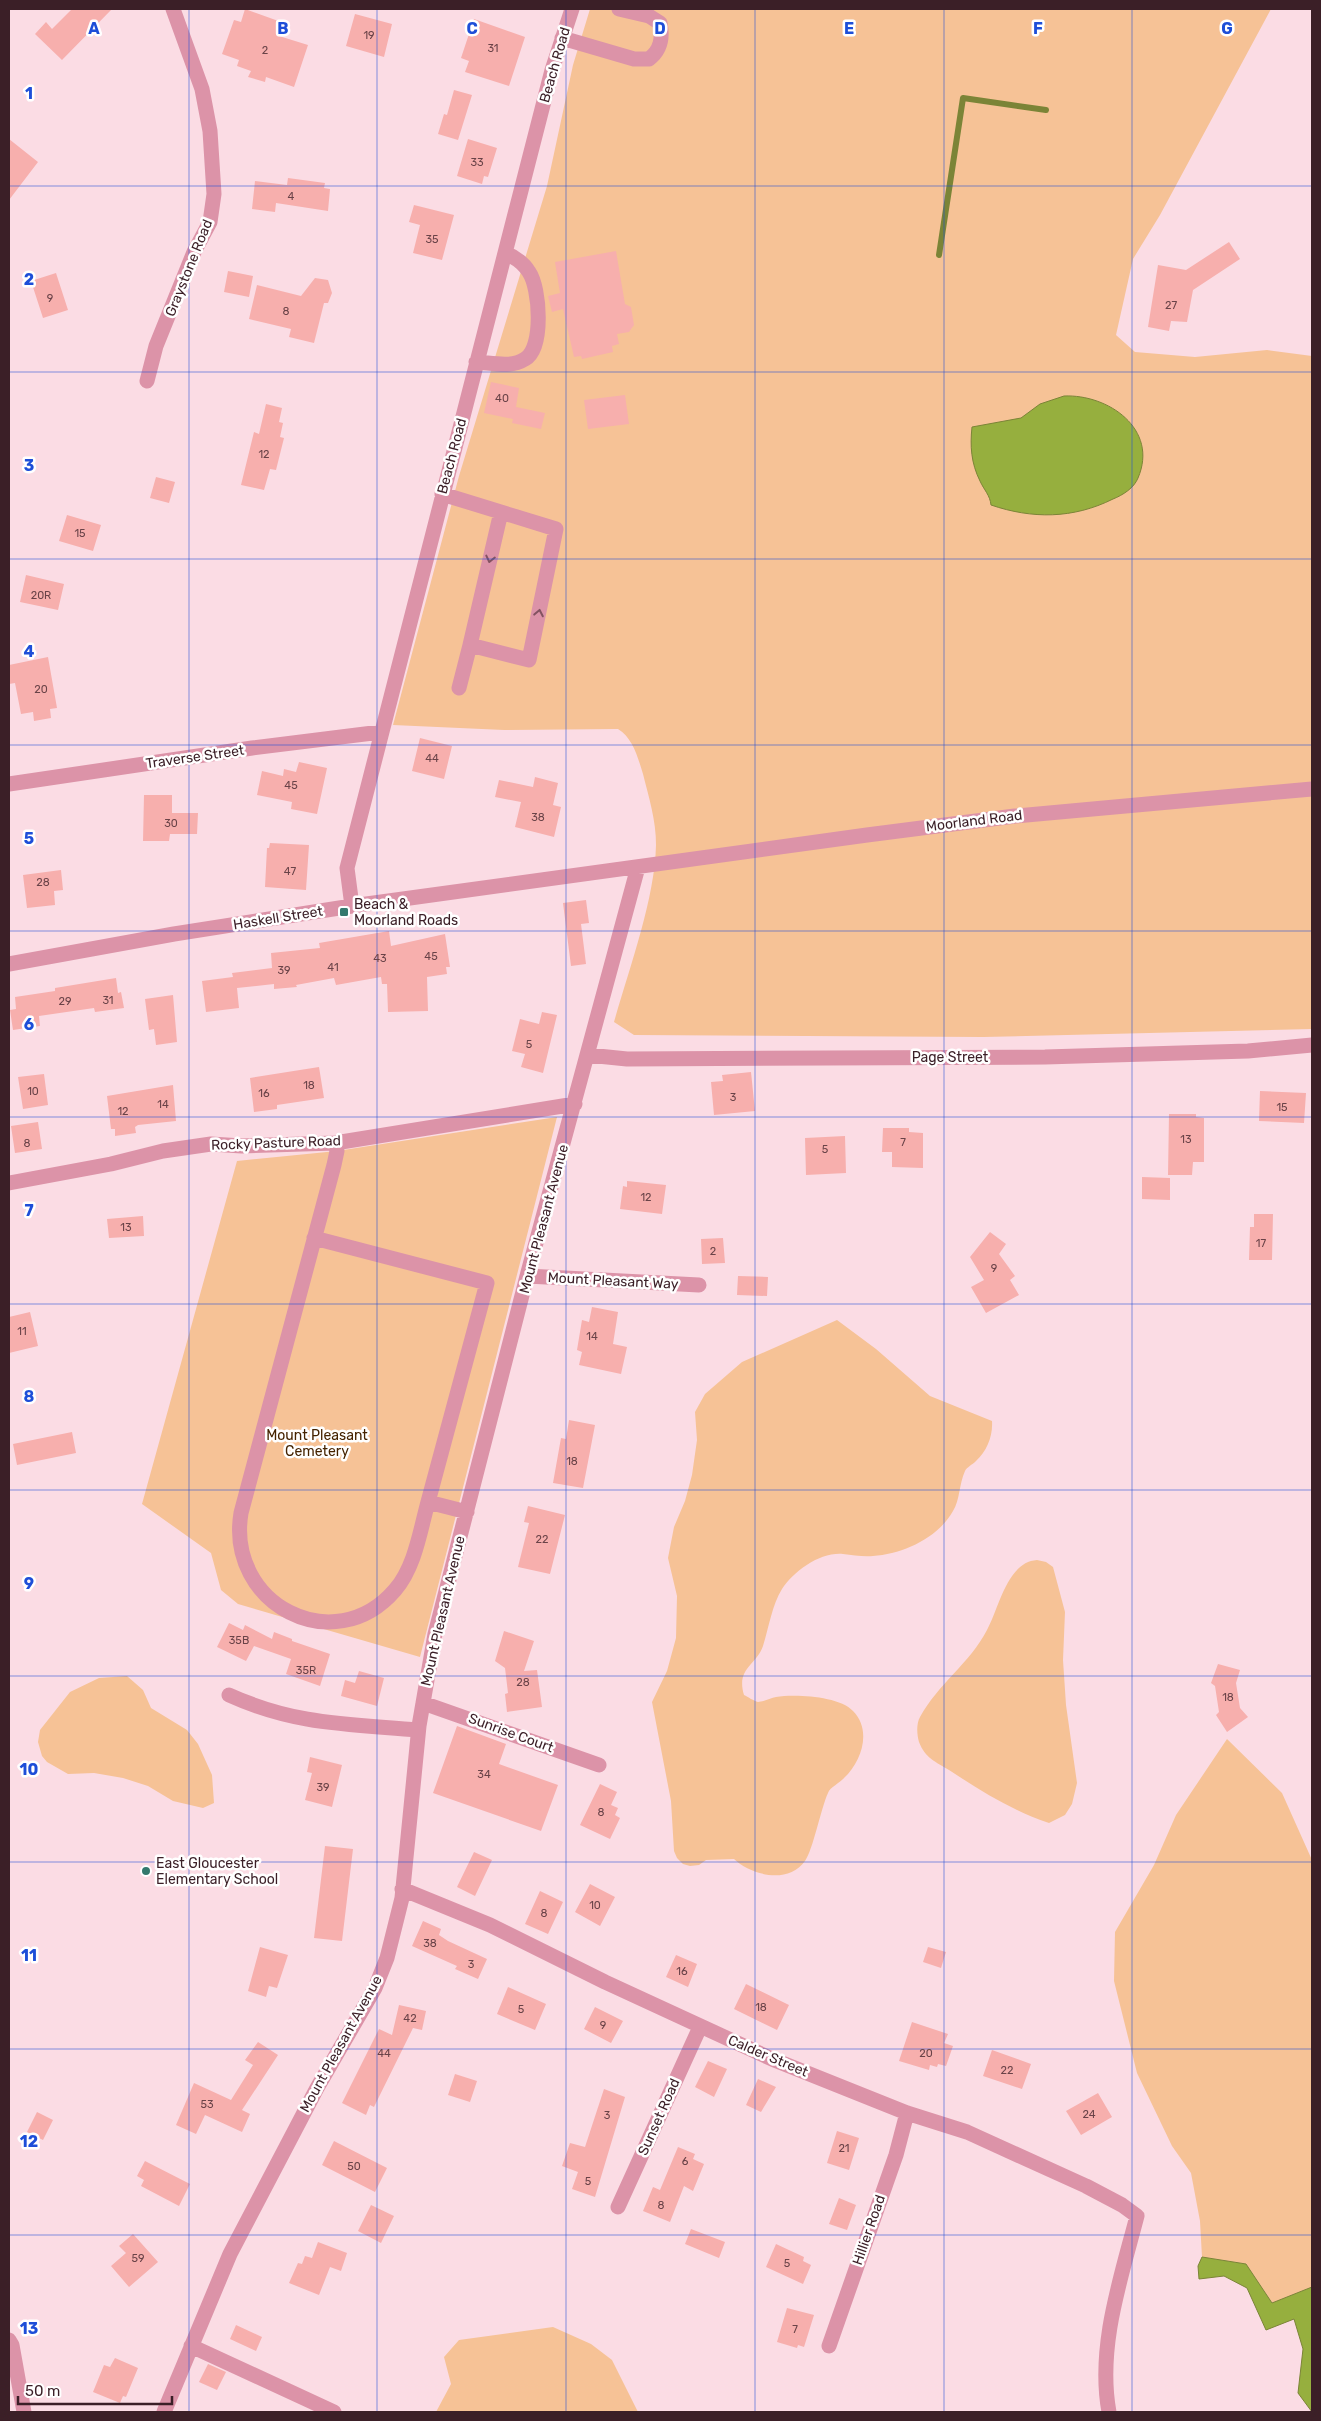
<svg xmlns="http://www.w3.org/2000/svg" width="1321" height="2421" viewBox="0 0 1321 2421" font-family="Rubik,sans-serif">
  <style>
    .green { fill: #f6c296 }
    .water { fill: #96af3e; stroke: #7b8437 }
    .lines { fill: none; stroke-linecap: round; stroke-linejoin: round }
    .stream { stroke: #7b8437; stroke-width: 6 }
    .building { fill: #f7afad }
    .minor { stroke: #dc93a8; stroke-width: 15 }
    .oneway { stroke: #835361 }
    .grid { fill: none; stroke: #1d4ed8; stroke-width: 1; stroke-opacity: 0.55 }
    .poi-dot { fill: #34796d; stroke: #fff; stroke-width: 2 }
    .labels { text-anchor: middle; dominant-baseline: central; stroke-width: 5; stroke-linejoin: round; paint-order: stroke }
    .number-label { font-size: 11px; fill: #6a4348 }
    .street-label { font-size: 14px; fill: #3b1f27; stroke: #fff }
    .poi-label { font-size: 14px; fill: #3b1f27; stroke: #fff; text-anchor: start }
    .park-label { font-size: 14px; fill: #452300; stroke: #fff }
    .grid-label { font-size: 16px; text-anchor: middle; font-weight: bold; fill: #1d4ed8; stroke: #fff; stroke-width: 5; stroke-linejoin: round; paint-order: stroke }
  </style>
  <rect width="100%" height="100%" fill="#fbdce4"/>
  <path class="green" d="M590,9H1271L1160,215L1133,259L1116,335L1135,352L1195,357L1267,350L1312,356V1029L983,1037L634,1035L614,1022C629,969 655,899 656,845C656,820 649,798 643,774C638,758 633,738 618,729L504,730L393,725L459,476L547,186L573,65Z
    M557,1117L420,1657L238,1604L221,1590L211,1553L142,1504L237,1161L337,1151Z
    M837,1320L876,1349L930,1396L992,1421C993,1436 987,1451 976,1461C972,1465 967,1467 965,1471C959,1484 960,1500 953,1511C938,1538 903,1554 873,1556C863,1557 853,1555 843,1554C820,1552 794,1571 782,1589C772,1605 769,1627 763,1646C756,1666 736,1668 744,1695C748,1697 754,1701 758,1702C763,1702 771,1698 776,1697C795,1694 839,1696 853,1711C872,1730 862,1761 844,1778C840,1783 830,1787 828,1793C821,1808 813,1850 805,1861C788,1885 751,1875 734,1859L706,1860L699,1865L690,1866L683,1864L677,1858L674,1851L671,1801L652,1702L667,1671L676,1638L677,1596L668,1558L674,1527L685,1501L692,1475L697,1440L695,1412L705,1394L742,1362Z
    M1037,1560L1046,1562L1053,1567L1065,1612L1063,1660L1066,1705L1077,1783L1072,1804L1065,1815L1049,1823C1011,1810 981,1791 949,1770C936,1762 925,1758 919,1742C917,1735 916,1724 920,1717C938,1684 970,1663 987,1630C999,1608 1007,1562 1037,1560Z
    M127,1676L143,1690L151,1708L187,1730L198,1744L212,1775L214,1803L203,1808L173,1801L148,1786L123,1778L94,1773L68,1774L47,1762L42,1756L38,1742L40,1730L70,1692L99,1678Z
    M1227,1739L1282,1793L1312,1860V2287L1272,2303L1246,2264L1202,2257L1200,2221L1191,2173L1172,2146L1137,2073L1114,1981L1115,1932L1154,1865L1176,1815Z
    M553,2327L591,2344L612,2360L638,2412H436L451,2384L444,2357L459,2340Z"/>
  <path class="water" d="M1064,396C1108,394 1159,429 1138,478C1134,488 1123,495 1113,499C1073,519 1032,519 991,505C990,495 984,490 980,481C971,463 970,446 972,427L1021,418L1040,404Z
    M1202,2257L1246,2264L1272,2303L1312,2287V2412L1298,2393L1303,2349L1294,2319L1266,2330L1247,2288L1224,2276L1199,2279L1198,2266Z"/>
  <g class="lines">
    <path class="stream" d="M939,255L963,98L1046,110"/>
  </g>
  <path class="building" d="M72,9H112L62,60L35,34L46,22L52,29Z
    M245,9L284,23L279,36L308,45L294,87L266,77L265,82L248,77L251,71L237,66L239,60L222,54L234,20L241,22Z
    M355,14L392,24L384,57L346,46Z
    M474,19L525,37L509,86L465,72L469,61L461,58Z
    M454,90L472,95L458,140L438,134L444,114L447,115Z
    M9,139L38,162L9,200Z
    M468,139L497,148L488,177L484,176L482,184L457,176Z
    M288,178L325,183L324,188L330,189L328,211L276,203L275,212L252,209L255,181L287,185Z
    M414,205L454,215L442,260L413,253L420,225L409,222Z
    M1229,242L1240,259L1193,290L1187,322L1171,321L1169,331L1148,327L1158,265L1186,270Z
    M616,251L625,304L631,307L634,325L629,332L617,334L619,344L612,346L613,352L582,359L581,356L574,357L563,309L552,312L548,296L560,293L555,262Z
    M228,271L253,276L249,297L224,292Z
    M56,273L68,310L43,318L31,281Z
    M315,278L328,280L332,293L328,303H324L314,343L289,337L291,329L249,319L257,285L301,296Z
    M491,382L519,388L516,407L545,413L541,429L512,423L513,419L484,413Z
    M625,395L629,424L588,429L584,400Z
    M266,404L282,408L279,422L283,423L280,437L284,438L276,470L270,469L264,490L241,485L254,432L259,434Z
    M156,477L175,482L169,503L150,498Z
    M67,515L101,525L93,551L59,541Z
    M26,575L64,584L58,610L20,602Z
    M48,657L57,708L50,709L51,718L34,721L33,712L21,714L15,683L9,684V665Z
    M420,738L452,746L444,779L412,771Z
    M299,762L327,768L317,814L291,809L292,802L257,795L262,771L283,776L284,769L296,772Z
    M535,777L558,783L553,805L561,807L554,837L515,827L521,802L495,797L499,780L533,787Z
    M144,795H172V813H198L197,834H170L169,841H143Z
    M270,843L309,845L306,890L265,887L267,848H269Z
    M61,870L63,890L54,891L55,905L27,908L23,875Z
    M586,900L589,923L581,924L586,964L571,966L563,903Z
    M389,931L391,946L445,934L450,967H446L447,974L427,977L428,1011L388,1012L387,984H382L381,977L336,985L334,978L296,985L297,987L274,989V984L237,988L239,1008L206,1012L202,981L233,977L232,973L272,968L271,953L320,948L319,943Z
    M116,978L118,993L121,992L124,1008L95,1012L94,1008L39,1016L40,1026L13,1030L10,1010L16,1009L15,997L55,991V988Z
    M173,995L177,1042L156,1045L154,1029L149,1030L145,999Z
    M542,1012L557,1015L543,1073L521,1067L525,1054L512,1051L520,1019L539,1024Z
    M319,1067L324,1098L277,1105V1109L254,1112L250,1078Z
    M751,1072L755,1111L714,1115L711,1082L723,1081L722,1075Z
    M44,1074L48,1105L23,1109L18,1077Z
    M173,1085L176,1121L138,1125L135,1127L136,1133L115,1136V1129H111L107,1096Z
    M1260,1091L1306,1093L1304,1123L1259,1121Z
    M1169,1114H1196V1117L1204,1118V1162H1193L1192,1175H1168Z
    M38,1122L42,1149L15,1153L11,1126Z
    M883,1128H909V1132L923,1133V1168L892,1167V1152H882Z
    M845,1136L846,1173L806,1175L805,1138Z
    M1142,1177L1170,1178V1200L1142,1199Z
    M627,1181L666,1185L662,1214L620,1209L623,1186L627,1187Z
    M1254,1214H1273L1272,1260H1249L1250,1227H1254Z
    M143,1216L144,1236L109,1238L107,1219Z
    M990,1232L1006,1244L999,1254L1015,1276L1010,1280L1019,1295L986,1313L971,1287L984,1280L970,1257Z
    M723,1238L725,1263L702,1264L701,1239Z
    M738,1276L768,1277L767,1296L737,1295Z
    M592,1307L618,1312L613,1344L627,1347L621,1374L579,1365L582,1352L577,1350L582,1320L589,1322Z
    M30,1312L38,1346L9,1353V1317Z
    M569,1420L595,1425L583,1488L553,1483L561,1438L566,1439Z
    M72,1432L76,1453L17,1465L13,1444Z
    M528,1506L565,1515L550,1574L518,1567L529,1523L524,1522Z
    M229,1623L243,1630L245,1625L272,1639L274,1632L292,1639V1641L330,1654L320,1686L286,1674L291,1659L254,1646L246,1661L217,1647Z
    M504,1631L534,1641L524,1671L537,1670L542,1707L507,1712L505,1694L508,1693L505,1668L495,1661Z
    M1218,1664L1240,1670L1236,1683L1240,1708L1248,1717L1227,1732L1216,1715L1219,1712L1215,1686L1211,1683Z
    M359,1671L384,1678L377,1706L341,1696L345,1680L355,1683Z
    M457,1726L506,1744L499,1764L558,1785L541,1831L433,1793Z
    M310,1757L342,1765L332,1807L305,1800L312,1773L307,1772Z
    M600,1784L617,1792L611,1805L618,1808L615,1815L620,1818L610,1839L580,1825Z
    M325,1846L353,1849L342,1941L314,1938Z
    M474,1852L492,1860L475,1896L457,1887Z
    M590,1884L615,1897L600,1926L575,1912Z
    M540,1891L563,1902L548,1934L525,1924Z
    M423,1921L441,1929L439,1935L448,1941L487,1959L478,1979L455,1969L457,1966L412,1946Z
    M260,1947L288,1955L277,1988L269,1986L266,1997L248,1991Z
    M928,1947L946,1952L941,1968L923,1962Z
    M676,1955L697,1964L688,1987L666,1977Z
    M746,1984L789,2005L777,2030L734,2009Z
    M508,1987L546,2004L535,2030L497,2014Z
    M399,2005L426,2011L422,2030L413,2028L374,2107L370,2105L366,2115L342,2103L379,2029L392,2035Z
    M595,2007L623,2021L611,2043L584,2029Z
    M912,2022L948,2034L944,2043L953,2046L946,2066L938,2064L937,2067L930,2065L929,2070L899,2061Z
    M258,2042L278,2055L242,2110L250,2114L242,2132L205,2115L196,2134L176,2125L194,2083L231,2100L253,2065L245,2060Z
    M992,2050L1031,2064L1022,2089L983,2076Z
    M708,2061L727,2069L714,2097L695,2087Z
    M455,2074L477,2081L470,2102L448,2095Z
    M758,2079L776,2087L761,2112L746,2105Z
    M604,2089L625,2097L595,2197L572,2189L578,2172L562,2166L570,2143L585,2147Z
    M1098,2093L1112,2117L1081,2135L1066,2111Z
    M37,2112L53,2120L43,2140L27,2132Z
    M837,2131L859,2138L849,2170L827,2163Z
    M334,2141L387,2168L375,2192L322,2165Z
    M678,2147L695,2154L693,2159L704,2164L693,2191L684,2186L670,2222L643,2211L653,2187L660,2190Z
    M145,2161L190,2184L179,2206L141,2186L144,2180L137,2176Z
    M839,2198L856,2205L847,2230L829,2224Z
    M371,2205L394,2216L381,2243L358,2231Z
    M691,2229L725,2242L719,2258L685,2244Z
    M133,2234L158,2262L129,2287L111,2266L126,2253L119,2246Z
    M318,2242L347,2253L341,2271L330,2267L319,2295L289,2283L298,2263L302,2264L305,2256L312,2258Z
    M776,2244L804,2257L803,2261L811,2265L803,2284L766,2267Z
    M787,2308L814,2315L804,2347L798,2345L797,2348L777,2342Z
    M236,2325L262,2337L256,2351L230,2339Z
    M115,2358L138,2368L126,2397L123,2396L120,2403L93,2392L104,2365L110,2367Z
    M208,2364L226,2372L217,2390L199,2382Z"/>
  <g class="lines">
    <path class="minor" d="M562,38L634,59H649C661,50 663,38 660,23L649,16L619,9
      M476,362C493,363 511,368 525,359C544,348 540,288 529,272C523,262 515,257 505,253
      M147,381L156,346L194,252L210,222L214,194L210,131L202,89L173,9
      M442,494L556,529L529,660L470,645L501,512
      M459,688L470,645
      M9,784L252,748L381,732
      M352,906L347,868L552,70L572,9
      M9,964L174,934L352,906L867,835L1015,816L1312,789
      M588,1055L627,1059L1045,1057L1248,1051L1312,1045
      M335,1143L337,1151L334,1165L241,1513C226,1604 334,1661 395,1590C415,1567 420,1531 428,1502L467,1512
      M9,1183L111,1164L163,1151L211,1144L242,1146L335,1143L575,1104
      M314,1238L487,1283L428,1502
      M527,1276L699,1285
      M229,1695C295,1725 348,1724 418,1730
      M423,1703L599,1765
      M402,1889L490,1925L605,1982L772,2059L907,2113L967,2132L1086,2186L1122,2205L1137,2216C1121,2278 1097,2347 1109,2412
      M618,2207L700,2027
      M9,2340L12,2345L24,2412
      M191,2346L334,2412
      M829,2346L896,2155L907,2113
      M164,2412L230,2254L317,2088L375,1988L387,1958L402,1898L419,1726L435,1634L527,1276L638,867"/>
  </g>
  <defs><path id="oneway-chevron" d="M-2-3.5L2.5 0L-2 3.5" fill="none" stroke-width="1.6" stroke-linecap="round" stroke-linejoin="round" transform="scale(1.25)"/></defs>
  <g class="oneway">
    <use href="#oneway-chevron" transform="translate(490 559) rotate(103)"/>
    <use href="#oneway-chevron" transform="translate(539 613) rotate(-79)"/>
  </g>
  <path class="grid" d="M189,9V2412M377,9V2412M566,9V2412M755,9V2412M944,9V2412M1132,9V2412M9,186H1312M9,372H1312M9,559H1312M9,745H1312M9,931H1312M9,1117H1312M9,1304H1312M9,1490H1312M9,1676H1312M9,1862H1312M9,2049H1312M9,2235H1312"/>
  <g class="poi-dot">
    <rect x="339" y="907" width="10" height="10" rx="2.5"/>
    <circle cx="146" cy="1871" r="5"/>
  </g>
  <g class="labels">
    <g class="number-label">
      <text x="369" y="35">19</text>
      <text x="493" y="48">31</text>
      <text x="265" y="50">2</text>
      <text x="477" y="162">33</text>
      <text x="291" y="196">4</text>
      <text x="432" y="239">35</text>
      <text x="50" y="298">9</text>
      <text x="1171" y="305">27</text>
      <text x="286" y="311">8</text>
      <text x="502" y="398">40</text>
      <text x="264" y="454">12</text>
      <text x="80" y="533">15</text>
      <text x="41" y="595">20R</text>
      <text x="41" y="689">20</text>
      <text x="432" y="758">44</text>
      <text x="291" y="785">45</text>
      <text x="538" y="817">38</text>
      <text x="171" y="823">30</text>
      <text x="290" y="871">47</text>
      <text x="43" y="882">28</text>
      <text x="431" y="956">45</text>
      <text x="380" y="958">43</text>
      <text x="333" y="967">41</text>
      <text x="284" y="970">39</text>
      <text x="108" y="1000">31</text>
      <text x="65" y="1001">29</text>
      <text x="529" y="1044">5</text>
      <text x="309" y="1085">18</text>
      <text x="33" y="1091">10</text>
      <text x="264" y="1093">16</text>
      <text x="733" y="1097">3</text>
      <text x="163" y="1104">14</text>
      <text x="1282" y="1107">15</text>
      <text x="123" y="1111">12</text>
      <text x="1186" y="1139">13</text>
      <text x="903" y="1142">7</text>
      <text x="27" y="1143">8</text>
      <text x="825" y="1149">5</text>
      <text x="646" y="1197">12</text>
      <text x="126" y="1227">13</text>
      <text x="1261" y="1243">17</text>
      <text x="713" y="1251">2</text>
      <text x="994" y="1268">9</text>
      <text x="22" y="1331">11</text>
      <text x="592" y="1336">14</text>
      <text x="572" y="1461">18</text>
      <text x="542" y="1539">22</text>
      <text x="239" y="1640">35B</text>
      <text x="306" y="1670">35R</text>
      <text x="523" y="1682">28</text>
      <text x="1228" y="1697">18</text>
      <text x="484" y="1774">34</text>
      <text x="323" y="1787">39</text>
      <text x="601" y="1812">8</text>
      <text x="595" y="1905">10</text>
      <text x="544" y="1913">8</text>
      <text x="430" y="1943">38</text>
      <text x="471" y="1964">3</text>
      <text x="682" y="1971">16</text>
      <text x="761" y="2007">18</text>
      <text x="521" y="2009">5</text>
      <text x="410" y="2018">42</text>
      <text x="603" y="2025">9</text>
      <text x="384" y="2053">44</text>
      <text x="926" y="2053">20</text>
      <text x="1007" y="2070">22</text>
      <text x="207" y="2104">53</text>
      <text x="1089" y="2114">24</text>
      <text x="607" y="2115">3</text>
      <text x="844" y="2148">21</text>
      <text x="685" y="2161">6</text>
      <text x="354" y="2166">50</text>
      <text x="588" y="2181">5</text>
      <text x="661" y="2205">8</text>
      <text x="138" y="2258">59</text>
      <text x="787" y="2263">5</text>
      <text x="795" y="2329">7</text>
    </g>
    <g class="street-label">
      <text transform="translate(555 65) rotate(-74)">Beach Road</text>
      <text transform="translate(189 268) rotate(-68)">Graystone Road</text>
      <text transform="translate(452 456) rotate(-75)">Beach Road</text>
      <text transform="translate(195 757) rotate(-8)">Traverse Street</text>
      <text transform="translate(974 821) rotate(-7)">Moorland Road</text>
      <text transform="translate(278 918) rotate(-9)">Haskell Street</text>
      <text x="950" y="1057">Page Street</text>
      <text transform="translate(276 1143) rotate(-2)">Rocky Pasture Road</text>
      <text transform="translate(544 1219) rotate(-75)">Mount Pleasant Avenue</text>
      <text transform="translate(613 1281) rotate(3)">Mount Pleasant Way</text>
      <text transform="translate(443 1611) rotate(-77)">Mount Pleasant Avenue</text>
      <text transform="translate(511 1733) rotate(20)">Sunrise Court</text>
      <text transform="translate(341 2044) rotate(-61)">Mount Pleasant Avenue</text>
      <text transform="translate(768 2056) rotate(23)">Calder Street</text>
      <text transform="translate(659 2117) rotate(-66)">Sunset Road</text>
      <text transform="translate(869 2230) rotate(-71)">Hillier Road</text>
    </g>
    <g class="poi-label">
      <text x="354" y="904">Beach &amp;<tspan x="354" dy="16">Moorland Roads</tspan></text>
      <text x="156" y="1863">East Gloucester<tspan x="156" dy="16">Elementary School</tspan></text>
    </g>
    <g class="park-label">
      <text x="317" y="1435">Mount Pleasant<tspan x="317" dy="16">Cemetery</tspan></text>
    </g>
  </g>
  <g class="grid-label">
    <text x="94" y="34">A</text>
    <text x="283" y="34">B</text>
    <text x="472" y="34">C</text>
    <text x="660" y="34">D</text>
    <text x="849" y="34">E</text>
    <text x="1038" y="34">F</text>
    <text x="1227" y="34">G</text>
    <text x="29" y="99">1</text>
    <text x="29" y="285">2</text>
    <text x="29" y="471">3</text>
    <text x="29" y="657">4</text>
    <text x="29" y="844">5</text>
    <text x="29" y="1030">6</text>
    <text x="29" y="1216">7</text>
    <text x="29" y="1402">8</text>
    <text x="29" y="1589">9</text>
    <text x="29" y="1775">10</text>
    <text x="29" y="1961">11</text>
    <text x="29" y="2147">12</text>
    <text x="29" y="2334">13</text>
  </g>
  <rect width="1321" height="2421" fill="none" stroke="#3b1f27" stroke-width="20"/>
  <path d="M18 2396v8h154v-8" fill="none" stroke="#3b1f27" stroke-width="2.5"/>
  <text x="25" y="2396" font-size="15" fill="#3b1f27" stroke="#ffffff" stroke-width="4" paint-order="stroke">50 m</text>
</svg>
